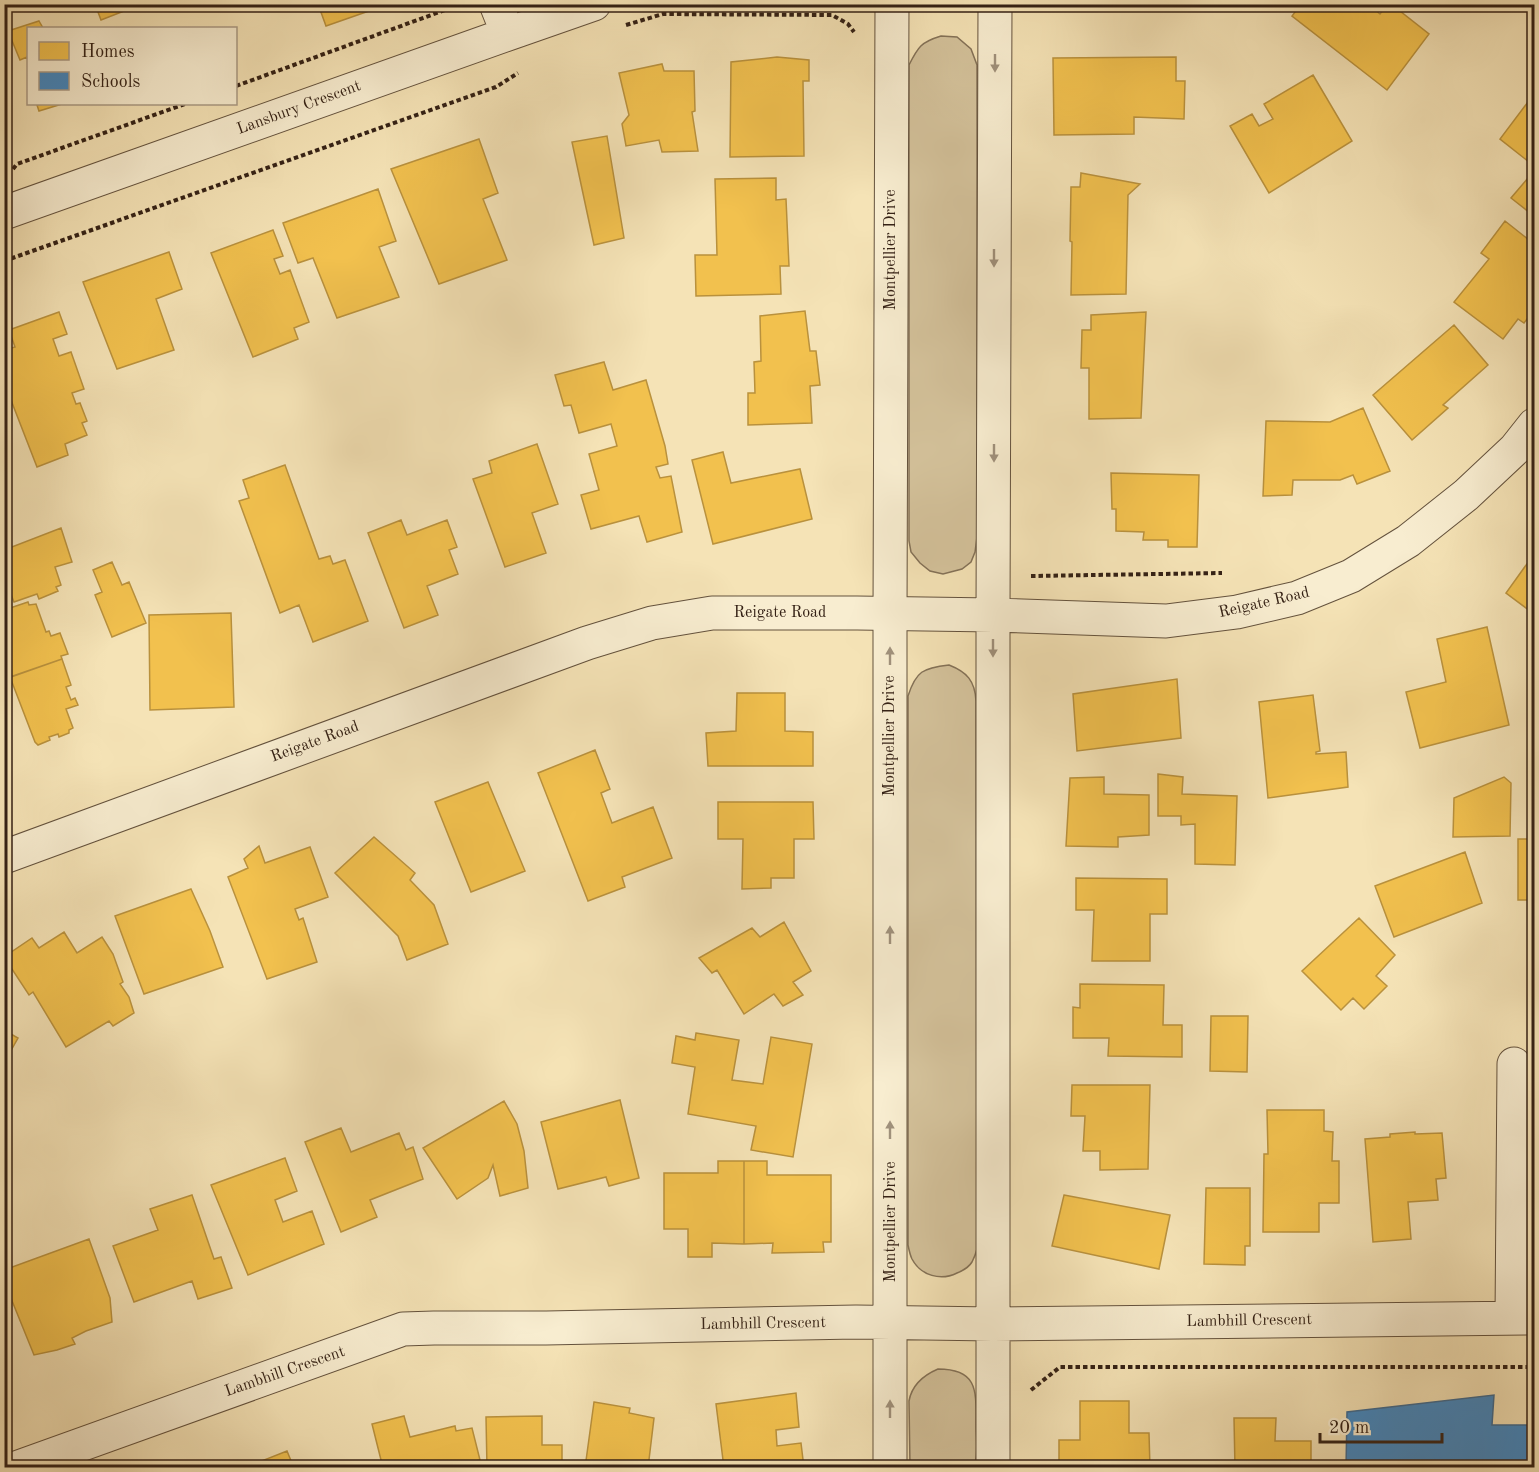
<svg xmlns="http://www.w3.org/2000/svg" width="1539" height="1472" viewBox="0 0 1539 1472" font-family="'Old Standard TT',serif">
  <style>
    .green { fill: #d4c29b; stroke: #847258; stroke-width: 1.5 }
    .homes { fill: #f2c14e; stroke: #b9913d; stroke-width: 1.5 }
    .schools { fill: #3f88c5; stroke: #3c6990; stroke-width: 1.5 }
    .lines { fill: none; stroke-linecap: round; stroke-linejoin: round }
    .street-casing { stroke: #64523d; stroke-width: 35 }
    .path { stroke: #342115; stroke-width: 4; stroke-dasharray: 4.5 3; stroke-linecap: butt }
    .street { stroke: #f8edd0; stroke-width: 33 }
    .oneway { fill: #a0917c }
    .labels { text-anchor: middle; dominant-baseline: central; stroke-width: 6; stroke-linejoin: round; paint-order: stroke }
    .street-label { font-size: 16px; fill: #342115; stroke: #f8edd0 }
  </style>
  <rect width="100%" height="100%" fill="#f5e3b6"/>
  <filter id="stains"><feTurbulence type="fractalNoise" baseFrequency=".00333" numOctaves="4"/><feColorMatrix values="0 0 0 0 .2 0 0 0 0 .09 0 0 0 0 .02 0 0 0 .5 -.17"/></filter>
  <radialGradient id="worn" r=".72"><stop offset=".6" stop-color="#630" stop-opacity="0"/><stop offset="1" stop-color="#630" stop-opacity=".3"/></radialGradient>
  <path class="green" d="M941,36L957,37L971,49L977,65V537L975,552L971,562L962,569L943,574L930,571L920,563L911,552L909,541V65C918,47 921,42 941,36Z
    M949,665C967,672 975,681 976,701L977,1249C976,1253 974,1258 972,1262C969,1267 962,1271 957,1273C941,1281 921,1276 912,1259C910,1255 909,1250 908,1245V696C916,671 923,668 949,665Z
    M938,1369C979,1369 976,1392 976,1425C976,1438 978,1451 975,1464L910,1467L909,1401C912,1384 924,1375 938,1369Z"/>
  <path class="homes" d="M95,4H142L101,20Z
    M318,4H389L326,26Z
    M1301,4H1368L1380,14L1388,4H1391L1429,34L1387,90L1292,16Z
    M39,21L43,28H28V60L27,57L20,60L8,31Z
    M777,57L809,60V81H803L804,156L730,157L731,62Z
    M1176,57V81H1185L1184,119L1134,117V134L1054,135L1053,58Z
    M662,64L664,71H694L695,111L692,112L698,151L662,152L659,140L626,146L622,124L629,115L619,73Z
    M1313,75L1352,141L1269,193L1230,126L1252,114L1259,126L1273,119L1264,104Z
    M1534,94V166L1500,139Z
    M42,104H62L39,111L37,105Z
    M607,136L624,238L594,245L572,142Z
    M479,139L498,193L483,199L507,260L439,284L391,169Z
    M1534,171V216L1511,198Z
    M1081,173L1140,184L1128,195L1126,294L1071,295L1072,242L1070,241L1071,187H1080Z
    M776,178V200L786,199L789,266H780L781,294L696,296L695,255H717L715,179Z
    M378,189L396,241L379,247L399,297L337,318L313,258L298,263L283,223Z
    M1505,221L1534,244V310L1524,323L1518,319L1503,339L1454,302L1489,259L1481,253Z
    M273,230L283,256L274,259L280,274L290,270L309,322L294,328L298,339L253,357L211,253Z
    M169,252L182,289L156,299L174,350L117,369L83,282Z
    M805,311L810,351H816L820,385L810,386L812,423L748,425V393H755L754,362L761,361L760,316Z
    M59,312L67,334L53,339L59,356L71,352L84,389L72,393L76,404L80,403L87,421L82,423L87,435L65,444L68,455L37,467L4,382V350L15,347L9,330Z
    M1146,312L1141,418L1089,419V368H1081L1082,330H1091V315Z
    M1454,325L1488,365L1443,405L1448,408L1412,440L1373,395Z
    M604,362L613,390L646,380L665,446L668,464L656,467L660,478L671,476L682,532L647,542L639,516L591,529L581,495L599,490L589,454L617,446L611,424L579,433L571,405L564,406L555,375Z
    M1363,408L1390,471L1357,484L1353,475L1340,480H1293L1292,495L1263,496L1266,421L1330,422Z
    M537,444L558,504L532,513L546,553L505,567L473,479L492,473L489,461Z
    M723,452L731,483L800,469L812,519L713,544L692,460Z
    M285,465L319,559L330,556L333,564L345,560L368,621L313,642L299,605L280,613L239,501L249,498L243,480Z
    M1111,473L1199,475L1197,547H1168V540H1143L1144,532L1116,531V509H1112Z
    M401,520L407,535L447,520L457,547L449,550L458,574L427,586L438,615L404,628L368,533Z
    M61,528L72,562L55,567L61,585L56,587L58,591L39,599L37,594L14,602L4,577V550Z
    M1534,554V614L1506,593Z
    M112,562L122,585L129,582L146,623L112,637L95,595L102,592L93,570Z
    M28,602L29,605L36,604L46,632L49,631L51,636L60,633L68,654L61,656L62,659L11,677L4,657V610Z
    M231,613L234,707L150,710L149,615Z
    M1487,627L1509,725L1420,748L1406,692L1446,682L1437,639Z
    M62,659L71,685L66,687L71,700L75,698L78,705L66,709L73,728L69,730V733L59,737L58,734L49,737L50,740L38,745L35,742L10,677Z
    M1177,679L1181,738L1077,751L1073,694Z
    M737,693H785V731L813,732V766H708L706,733L736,731Z
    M1313,695L1320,751L1316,752V754L1346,752L1348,787L1268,798L1259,702Z
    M595,750L610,789L601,793L612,823L653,807L672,858L622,877L625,887L588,901L538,773Z
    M1158,774L1183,777L1182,794L1237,796L1235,865L1195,864V824L1181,825V816H1158Z
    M1104,777V794L1149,795V835L1118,837V847L1066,846L1070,778Z
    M1504,777L1511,783L1510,836L1453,837L1454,798Z
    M488,782L525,871L471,892L435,802Z
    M718,802H813L814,839H794V878H771V888L742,889L743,839H718Z
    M374,837L415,873L410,880L434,905L448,944L407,960L398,936L335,873Z
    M1518,839H1534V900H1518Z
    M259,846L265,863L310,847L328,897L295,909L299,920L303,918L317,962L267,979L228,877L248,868L244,859Z
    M1465,852L1482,903L1394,937L1375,886Z
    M1076,878L1167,879V914H1150V961H1092L1094,910H1076Z
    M191,889L210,931L223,967L144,994L115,916Z
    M1359,918L1395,955L1376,976L1387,986L1364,1009L1353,998L1341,1010L1302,971Z
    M784,922L811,971L793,982L803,995L783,1006L774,994L744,1014L717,970L712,973L699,958L752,928L760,937Z
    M64,932L77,953L102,937L113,954L123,982L120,984L129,997L134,1013L113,1026L109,1021L66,1047L33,992L29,995L4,957L32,938L39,948Z
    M1080,984L1164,985L1163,1025H1182V1057L1108,1056L1109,1038H1073V1007L1080,1008Z
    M1211,1016H1248L1247,1072L1210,1071Z
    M4,1030L18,1038L4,1063Z
    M696,1033L739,1040L732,1080L763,1084L771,1037L812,1044L793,1157L751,1150L756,1126L688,1114L695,1067L672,1063L676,1036L695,1040Z
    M1072,1085H1150L1148,1169L1100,1170V1151H1083L1085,1116H1071Z
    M620,1100L639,1178L609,1186L606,1177L558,1189L541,1122Z
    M504,1101L517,1124L524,1151L528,1188L500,1196L493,1165L488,1178L457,1199L423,1148Z
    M1267,1110H1324V1131L1333,1132L1332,1161H1339V1203H1319V1232H1263L1264,1154H1268Z
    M341,1128L351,1152L399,1133L406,1150L413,1147L423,1179L370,1200L377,1217L341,1232L305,1142Z
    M1415,1132V1134L1442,1133L1446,1178L1436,1179L1438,1200L1408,1202L1411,1239L1373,1242L1365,1139L1390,1137V1134Z
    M285,1158L297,1191L275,1200L283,1222L312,1211L324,1244L248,1275L211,1185Z
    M718,1161H744V1244L712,1243V1257H688V1229H664V1173H718Z
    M744,1161H767V1175H831V1242H823L824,1252L772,1253L773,1243L744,1244Z
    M1206,1188H1250V1246H1245V1265L1204,1264Z
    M192,1195L214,1259L221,1257L232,1288L198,1299L192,1281L134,1302L113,1246L158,1230L150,1209Z
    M1064,1195L1170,1215L1159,1269L1052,1246Z
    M89,1239L110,1298L112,1322L86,1331L72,1338L75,1344L57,1350L34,1355L4,1281V1270Z
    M796,1393L799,1427L776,1430L777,1446L801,1443L804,1468H724L716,1404Z
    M1080,1401H1129V1433H1149L1150,1468H1059V1440H1080Z
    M594,1402L630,1408L629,1413L654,1418L648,1468H585Z
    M404,1416L410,1437L455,1426L456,1431L472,1428L480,1460L463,1464L464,1468H383L372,1424Z
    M542,1416V1445H562V1468H487L486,1417Z
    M1234,1418H1276L1275,1441H1311V1468H1235Z
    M287,1451L294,1468H250L249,1466Z"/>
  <path class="schools" d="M1494,1395L1492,1425H1534V1468H1346L1347,1412Z"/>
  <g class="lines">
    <defs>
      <path id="street" d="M496,4L508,34
        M4,213L508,34L594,4
        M4,857L587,643L652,623L712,613H857L993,615L1166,621L1237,612L1297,598L1351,576L1408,541L1466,495L1515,449L1534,425
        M1512,1318L1514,1064
        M16,1468L403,1329L434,1328H546L856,1322L993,1324L1534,1318
        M890,1468V614L892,4
        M993,1468V615L995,4"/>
    </defs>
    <use href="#street" class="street-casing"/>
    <path class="path" d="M626,25L663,14L832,15L848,24L854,32
      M236,86L445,10
      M13,169L17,164L185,104
      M4,261L496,87L518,73
      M1031,576L1222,573
      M1031,1390L1060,1367H1534"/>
    <use href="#street" class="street"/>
  </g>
  <defs><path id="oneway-solid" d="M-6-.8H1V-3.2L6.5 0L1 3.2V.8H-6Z" transform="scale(1.5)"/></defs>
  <g class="oneway">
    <use href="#oneway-solid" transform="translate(995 63) rotate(90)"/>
    <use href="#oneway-solid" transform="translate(994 258) rotate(90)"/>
    <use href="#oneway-solid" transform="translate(994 453) rotate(90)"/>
    <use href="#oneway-solid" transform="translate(993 648) rotate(90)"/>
    <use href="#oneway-solid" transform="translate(890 656) rotate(-90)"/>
    <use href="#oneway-solid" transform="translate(890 935) rotate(-90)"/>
    <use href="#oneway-solid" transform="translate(890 1130) rotate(-90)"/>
    <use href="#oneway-solid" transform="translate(890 1409) rotate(-90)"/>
  </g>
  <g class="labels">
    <g class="street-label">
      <text transform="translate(299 108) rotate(-20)">Lansbury Crescent</text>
      <text transform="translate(891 250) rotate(-90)">Montpellier Drive</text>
      <text transform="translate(1264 603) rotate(-13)">Reigate Road</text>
      <text x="780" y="613">Reigate Road</text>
      <text transform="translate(890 736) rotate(-90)">Montpellier Drive</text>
      <text transform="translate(315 742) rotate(-20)">Reigate Road</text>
      <text transform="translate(891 1222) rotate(-90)">Montpellier Drive</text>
      <text transform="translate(1249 1321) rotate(-1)">Lambhill Crescent</text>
      <text transform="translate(763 1324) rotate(-1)">Lambhill Crescent</text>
      <text transform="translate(285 1372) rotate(-19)">Lambhill Crescent</text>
    </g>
  </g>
  <rect width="1539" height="1472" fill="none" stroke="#f5e3b6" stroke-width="24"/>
  <rect x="6" y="6" width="1527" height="1460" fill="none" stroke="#342115" stroke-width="3"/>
  <rect x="12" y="12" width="1515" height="1448" fill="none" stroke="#342115" stroke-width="1.5"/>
  <rect x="27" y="27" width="210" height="78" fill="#f8edd0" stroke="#aa9b85" stroke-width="1.5"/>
  <rect x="39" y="42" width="30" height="18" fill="#f2c14e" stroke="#aa9b85" stroke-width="1.5"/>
  <text x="81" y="57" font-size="18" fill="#342115">Homes</text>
  <rect x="39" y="72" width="30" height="18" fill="#3f88c5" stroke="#aa9b85" stroke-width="1.5"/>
  <text x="81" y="87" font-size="18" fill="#342115">Schools</text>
  <path d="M1320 1433v9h122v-9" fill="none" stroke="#342115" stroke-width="3"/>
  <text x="1329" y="1433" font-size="18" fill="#342115" stroke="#f8edd0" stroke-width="4.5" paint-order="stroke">20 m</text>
  <rect width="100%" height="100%" filter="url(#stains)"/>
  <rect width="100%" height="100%" fill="url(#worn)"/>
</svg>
